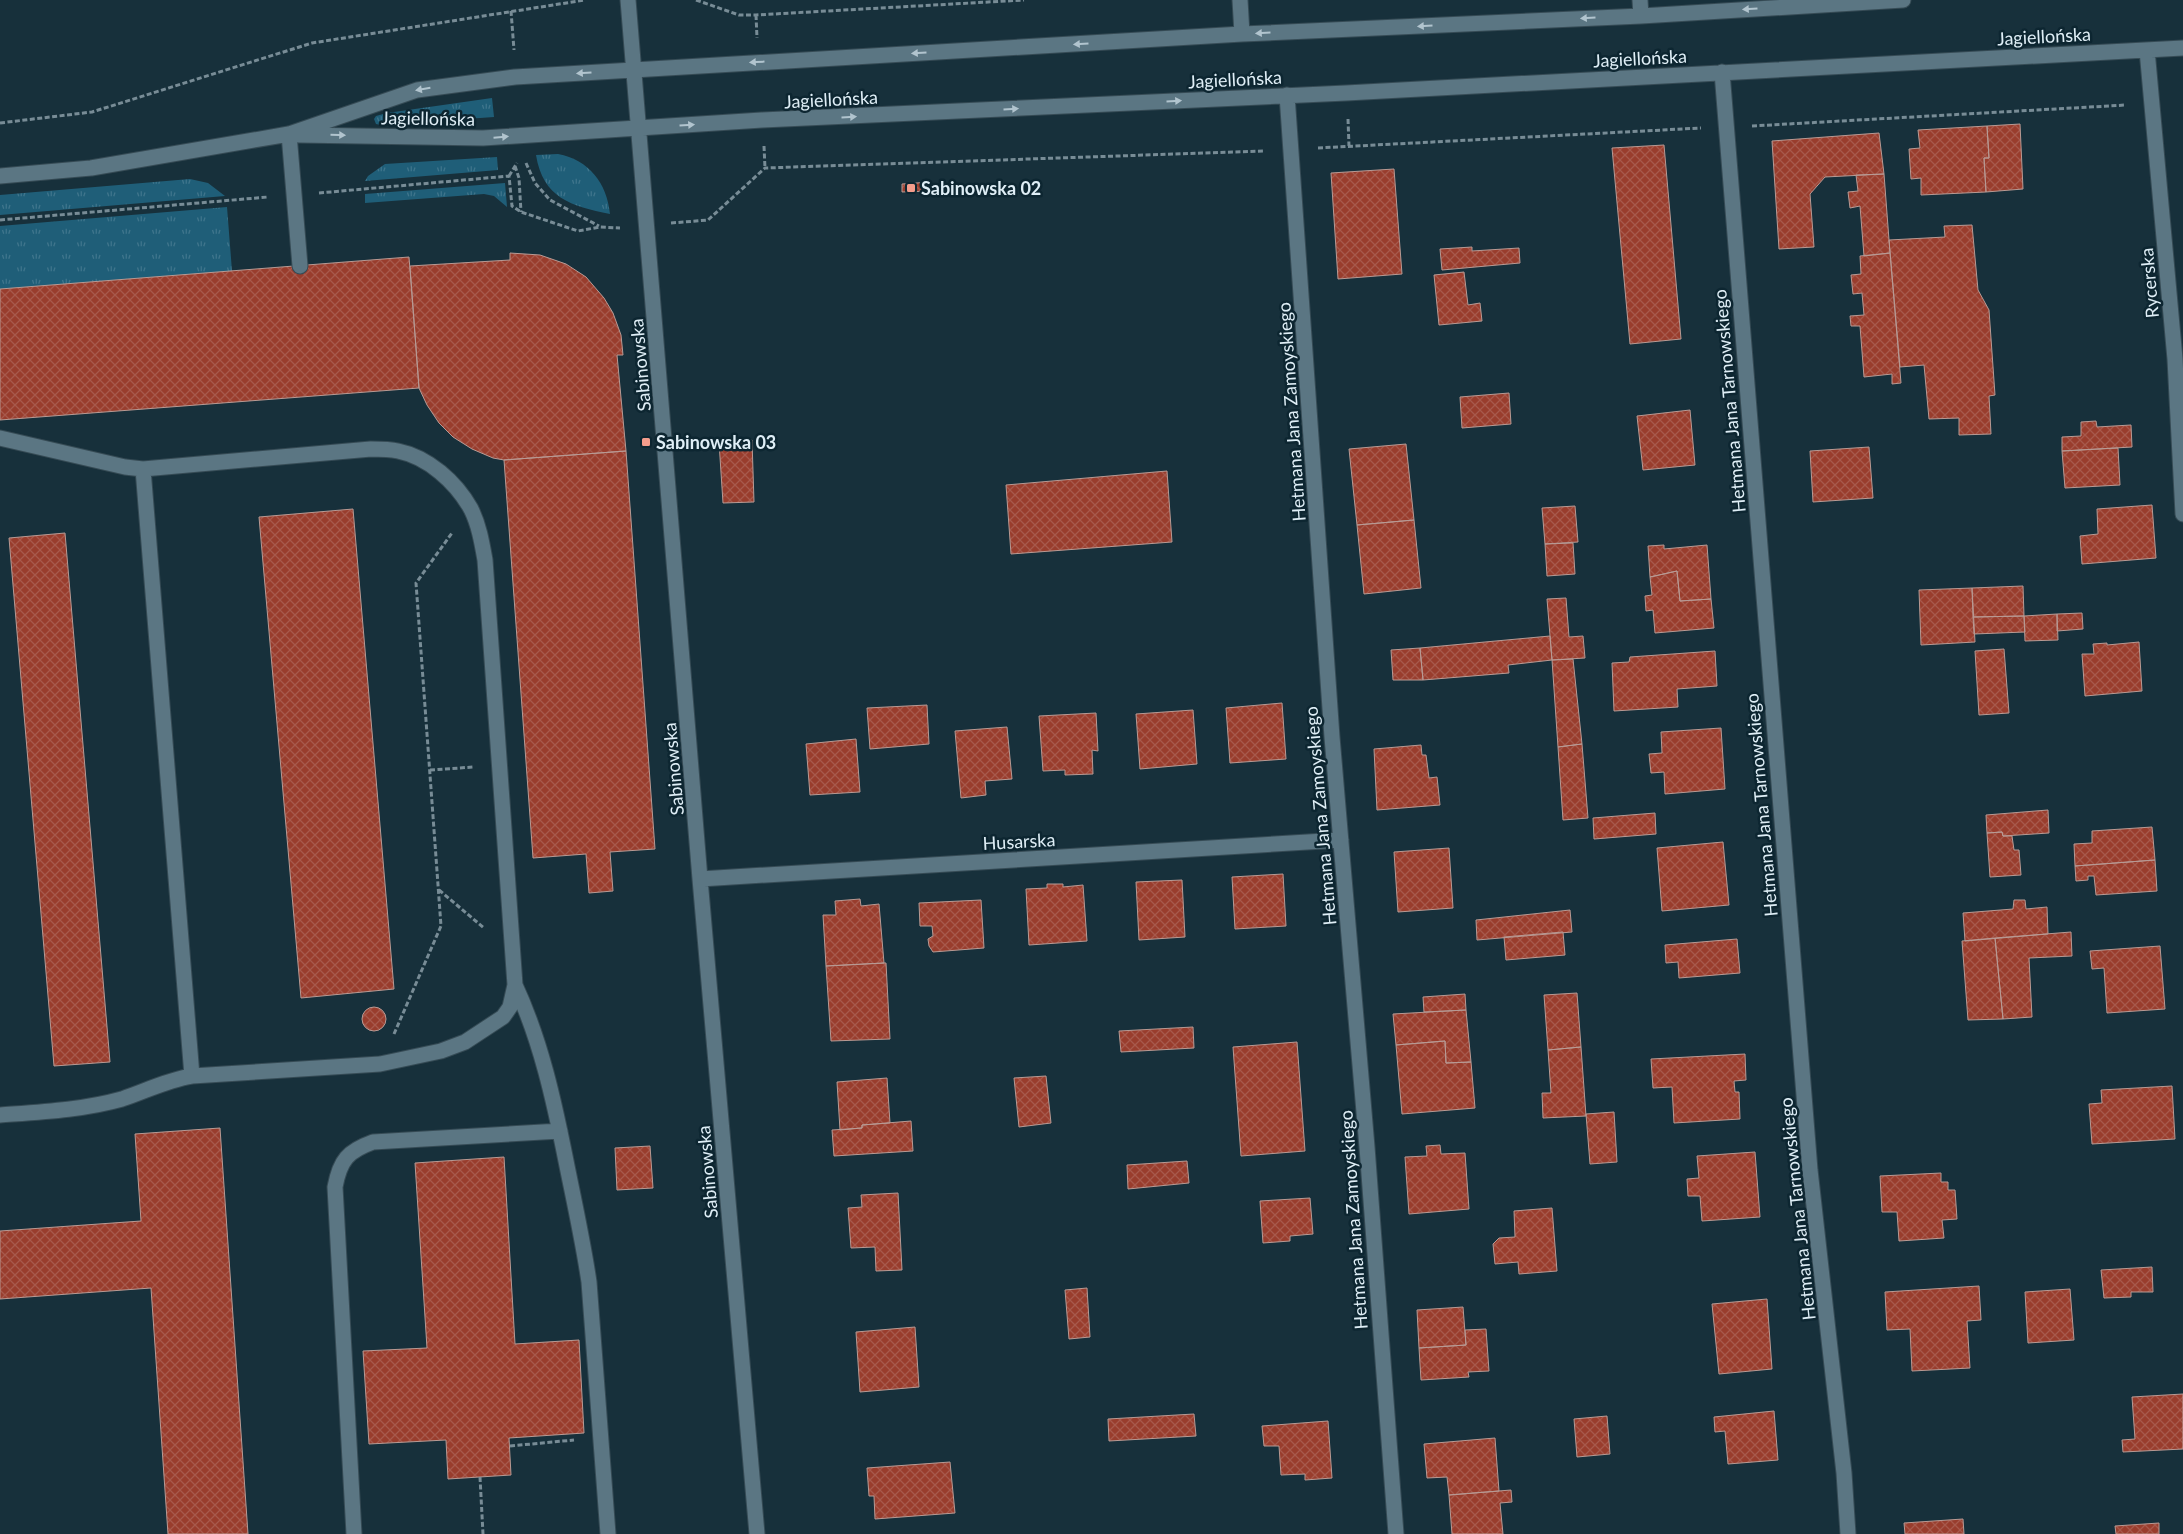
<svg xmlns="http://www.w3.org/2000/svg" width="2183" height="1534" viewBox="0 0 2183 1534" font-family="Lato,sans-serif">
  <style>
    .grass { fill: url(#grass-tufts) }
    .building { fill: url(#building-cross-hatch); stroke: #b89a94 }
    .lines { fill: none; stroke-linecap: round; stroke-linejoin: round }
    .minor-casing { stroke: #364b55; stroke-width: 17 }
    .path { stroke: #788c96; stroke-width: 3; stroke-dasharray: 5 2.5; stroke-linecap: butt }
    .minor { stroke: #5b7683; stroke-width: 15 }
    .oneway { fill: #b1c4ce }
    .poi-dot { fill: #f49d8c; stroke: #0d2631; stroke-width: 2 }
    .labels { text-anchor: middle; dominant-baseline: central; stroke-width: 5; stroke-linejoin: round; paint-order: stroke }
    .street-label { font-size: 18px; fill: #dfeef6; stroke: #0d2631 }
    .poi-label { font-size: 18px; font-weight: bold; fill: #dfeef6; stroke: #0d2631; text-anchor: start }
  </style>
  <defs>
    <pattern id="grass-tufts" width="24" height="20" patternUnits="userSpaceOnUse" patternTransform="scale(1.25)"><rect width="24" height="20" fill="#1f5e78"/><path d="M3 7l-1-3M5 7V3M7 7l1-3M15 17l-1-3M17 17v-4M19 17l1-3" fill="none" stroke="#3f758c"/></pattern>
    <pattern id="building-cross-hatch" width="8" height="8" patternUnits="userSpaceOnUse" patternTransform="scale(1.25)"><rect width="8" height="8" fill="#993d2d"/><path d="M0 0l8 8M0 8l8-8" fill="none" stroke="#a7594c"/></pattern>
  </defs>
  <rect width="100%" height="100%" fill="#17303b"/>
  <path class="grass" d="M492,98L494,117L381,125L376,124L374,119L376,116L387,113Z
    M558,154C589,160 607,183 610,214C571,206 543,198 536,155Z
    M497,157L498,170L365,181L368,176L385,164Z
    M190,179L208,183L225,196L0,215V195Z
    M505,183L507,207L494,196L484,194L365,203V194Z
    M227,207L232,271L0,289V226Z"/>
  <path class="building" d="M2020,124L2023,189L1986,192L1984,158H1989L1987,126Z
    M1987,126L1989,158H1984L1986,192L1921,195V178L1911,179L1909,149L1920,148L1918,130Z
    M1879,133L1884,174L1825,177L1810,194L1814,247L1779,249L1772,141Z
    M1664,145L1681,339L1630,344L1612,148Z
    M1394,169L1402,274L1338,279L1331,173Z
    M1884,174L1890,253L1864,256L1860,206L1850,208L1848,192L1858,191L1856,175Z
    M931,182V191L902,192V184Z
    M1972,225L1978,290L1989,310L1995,395L1989,396L1991,434L1959,435V418L1929,419L1924,365L1900,367L1889,240L1945,237L1944,226Z
    M1472,247V251L1519,248L1520,263L1442,270L1440,249Z
    M510,253L540,255L566,264L586,277L604,298L613,313L621,335L623,355H617L626,451L504,460L493,458L472,449L453,437L439,423L427,405L419,388L410,266L510,260Z
    M1890,253L1901,383L1892,384V374L1864,377L1860,326H1851L1850,316L1864,315L1862,293L1853,294L1851,275L1861,274L1860,256Z
    M409,257L419,388L0,420V289Z
    M1464,272L1468,305L1480,303L1482,321L1439,325L1434,275Z
    M1509,393L1511,424L1462,428L1460,397Z
    M1690,410L1695,465L1643,470L1637,416Z
    M2096,421L2097,427L2131,425L2132,447L2062,451V437L2081,436V422Z
    M752,440L754,502L723,503L719,442Z
    M1406,444L1414,520L1357,525L1349,449Z
    M1869,447L1873,498L1813,502L1810,451Z
    M2118,448L2120,485L2065,488L2062,451Z
    M626,451L655,849L610,852L613,891L589,893L586,854L533,858L504,460Z
    M1167,471L1172,542L1011,554L1006,485Z
    M2152,505L2156,558L2082,564L2080,536L2098,534L2097,509Z
    M1575,506L1578,542L1545,544L1542,508Z
    M353,509L394,989L301,998L259,517Z
    M1414,520L1421,588L1364,594L1357,525Z
    M65,533L110,1062L54,1066L9,538Z
    M1573,543L1575,574L1547,576L1545,544Z
    M1664,545V549L1707,545L1711,599L1680,601L1677,571L1650,577L1648,546Z
    M1677,571L1680,601L1711,599L1714,628L1655,633L1653,610L1646,611L1645,596L1652,595L1650,577Z
    M2023,586L2024,616L1973,617L1972,588Z
    M1972,588L1975,642L1921,645L1919,590Z
    M1566,598L1569,637L1583,636L1585,658L1552,660L1547,599Z
    M2082,613L2083,629L2057,631V614Z
    M2057,614L2058,640L2025,641L2024,616Z
    M2024,616L2025,632L1974,634L1973,617Z
    M1550,636L1552,660L1508,665L1509,673L1423,680L1420,648Z
    M2139,642L2142,691L2085,696L2082,654H2094L2093,644L2107,643V645Z
    M1420,648L1423,680H1393L1391,650Z
    M2004,649L2009,713L1979,715L1975,651Z
    M1715,651L1717,686L1677,689L1678,707L1614,711L1612,663L1629,662L1630,657Z
    M1573,659L1582,744L1558,747L1552,660Z
    M1282,703L1286,759L1230,763L1226,708Z
    M927,705L929,744L870,749L867,708Z
    M1193,710L1197,764L1140,769L1136,714Z
    M1096,713L1098,751L1092,750L1093,774L1065,775V770L1043,771L1039,716Z
    M1007,727L1012,779L985,781L986,795L961,798L955,731Z
    M1721,728L1725,789L1665,794L1664,772L1651,773L1649,754L1662,753L1661,732Z
    M856,739L860,792L810,795L806,744Z
    M1582,744L1588,818L1563,820L1558,747Z
    M1421,745L1422,755H1426L1429,778L1437,777L1440,805L1377,810L1374,749Z
    M2048,810L2049,833L2003,836L2002,832L1987,833L1986,815Z
    M1655,813L1656,834L1594,839L1593,818Z
    M2152,827L2155,860L2075,866L2074,844L2092,843V831Z
    M2002,832L2003,836H2012L2014,850H2019L2021,875L1990,877L1987,833Z
    M1723,842L1729,905L1662,911L1657,848Z
    M1449,848L1453,908L1398,912L1394,852Z
    M2155,860L2157,891L2096,895L2094,876H2088V880L2076,881L2075,866Z
    M1283,874L1286,926L1235,929L1232,877Z
    M1182,880L1185,937L1139,940L1136,882Z
    M1047,884H1063V887L1083,885L1087,941L1029,945L1026,889L1047,888Z
    M860,899L861,906L879,904L884,963L826,966L823,915H836L835,901Z
    M981,900L984,948L933,952L929,946L928,939L933,936L932,926H920L919,903Z
    M2014,900H2025L2026,909L2047,907L2048,934L1965,941L1963,913L2013,909Z
    M1570,910L1572,932L1477,940L1476,920Z
    M1563,932L1565,955L1506,960L1504,937Z
    M2071,932L2072,956L2029,958L2032,1017L2003,1019L1995,938Z
    M1995,938L2003,1019L1968,1020L1962,941Z
    M1737,939L1740,973L1679,978L1678,962L1666,963L1665,945Z
    M2160,946L2165,1009L2107,1013L2104,968L2092,969L2090,951Z
    M884,963H886L890,1039L831,1041L826,966Z
    M1577,993L1581,1047L1548,1050L1544,995Z
    M1465,994L1466,1010L1424,1012L1423,997Z
    M362 1019a12 12 0 1 1 24 0a12 12 0 1 1-24 0Z
    M1466,1010L1471,1062L1446,1063L1445,1041L1396,1045L1393,1014Z
    M1193,1027L1194,1048L1121,1052L1119,1031Z
    M1445,1041L1446,1063L1471,1062L1475,1108L1402,1114L1396,1045Z
    M1297,1042L1305,1151L1241,1156L1233,1047Z
    M1581,1047L1586,1116L1543,1118L1542,1093H1551L1548,1050Z
    M1745,1054L1746,1080L1734,1081L1735,1092H1739L1740,1119L1674,1123L1672,1087L1653,1088L1651,1059Z
    M1046,1076L1051,1123L1019,1127L1014,1078Z
    M887,1078L890,1123L862,1125V1128L840,1130L837,1082Z
    M2172,1086L2175,1139L2092,1144L2089,1104L2102,1103L2101,1090Z
    M1614,1112L1617,1162L1590,1164L1586,1114Z
    M911,1121L913,1151L834,1156L832,1130L862,1128V1125Z
    M220,1128L248,1534H168L151,1288L0,1299V1231L141,1221L135,1134Z
    M1440,1145L1441,1154L1465,1153L1469,1209L1409,1214L1405,1157L1427,1156L1426,1146Z
    M650,1146L653,1188L617,1190L615,1148Z
    M1755,1152L1760,1217L1702,1221L1700,1196H1688L1687,1179L1699,1178L1697,1156Z
    M504,1157L515,1344L579,1340L584,1433L509,1438L511,1475L448,1479L446,1440L369,1444L363,1351L427,1348L415,1163Z
    M1187,1161L1189,1183L1128,1189L1127,1165Z
    M1941,1173V1182H1948V1190H1955L1957,1219L1942,1220L1944,1238L1899,1241L1897,1212H1882L1880,1176Z
    M898,1193L902,1270L876,1271L875,1247L851,1248L848,1208L862,1207L861,1195Z
    M1310,1198L1313,1234L1290,1236V1241L1263,1243L1260,1201Z
    M1552,1208L1557,1271L1519,1274L1518,1262L1495,1264L1493,1244L1499,1238L1515,1237L1514,1211Z
    M2152,1267L2153,1292H2131V1297L2104,1298L2101,1270Z
    M1979,1286L1981,1320L1967,1321L1970,1368L1912,1371L1910,1329L1887,1330L1885,1292Z
    M1087,1288L1090,1337L1069,1339L1065,1290Z
    M2070,1289L2074,1340L2028,1343L2025,1292Z
    M1767,1299L1772,1369L1719,1374L1712,1304Z
    M1463,1307L1466,1345L1419,1348L1417,1310Z
    M915,1327L919,1387L860,1392L856,1332Z
    M1486,1329L1489,1371L1468,1372L1469,1377L1421,1380L1419,1348L1466,1345L1465,1330Z
    M2183,1394V1449L2123,1452L2122,1440L2135,1439L2132,1397Z
    M1774,1411L1778,1460L1728,1464L1725,1431L1715,1432L1714,1417Z
    M1194,1414L1196,1436L1109,1441L1108,1419Z
    M1607,1416L1610,1454L1577,1457L1574,1419Z
    M1328,1421L1332,1478L1305,1480V1474L1281,1475L1279,1446H1264L1262,1426Z
    M1495,1438L1499,1491L1449,1495L1447,1477L1427,1478L1424,1444Z
    M950,1462L955,1513L875,1519L874,1496H869L867,1468Z
    M1511,1490L1512,1502L1500,1503L1503,1534H1452L1449,1495Z
    M1963,1519L1964,1534H1905L1904,1523Z
    M2159,1523V1534H2116L2115,1526Z"/>
  <g class="lines">
    <defs>
      <path id="minor" d="M628,0L700,879L757,1534
        M1240,0L1242,34
        M1640,0L1641,16
        M2147,50L2175,359L2183,514
        M1722,72L1810,1170L1844,1473L1848,1534
        M1287,95L1332,737L1367,1147L1396,1534
        M289,134L300,266
        M299,135L483,138L762,120L1346,93L2183,48
        M0,176L91,168L289,134L417,90L515,77L1242,34L1641,16L1903,0
        M0,438L125,467L143,469L371,449C380,449 389,449 398,451C428,457 456,482 471,509C479,525 482,543 485,560L515,985L510,1007L503,1017L465,1042L441,1051L380,1064L192,1076C167,1080 146,1091 122,1099C83,1110 41,1112 0,1115
        M143,469L192,1076
        M700,879L1341,840
        M515,985C541,1041 554,1101 566,1161C574,1201 583,1241 589,1282L608,1534
        M354,1534L335,1187C340,1160 348,1151 373,1142L560,1131"/>
    </defs>
    <use href="#minor" class="minor-casing"/>
    <path class="path" d="M696,0L739,15H756L1024,0
      M511,11L514,50
      M756,15L757,38
      M1348,119L1349,146
      M0,123L92,112L312,43L585,0
      M1752,126L2126,105
      M764,146L765,168
      M1318,148L1701,128
      M526,163L535,183L550,200L599,226
      M515,166L519,178L521,212
      M509,176L517,163
      M319,193L509,176L512,206L521,212L578,231L600,227L620,228
      M0,220L268,197
      M671,223L708,220L765,168L1264,151
      M430,770L474,767
      M439,890L484,928
      M394,1034L441,926L416,583L452,533
      M510,1446L574,1440
      M480,1477L483,1534"/>
    <use href="#minor" class="minor"/>
  </g>
  <defs><path id="oneway-solid" d="M-6-.8H1V-3.2L6.5 0L1 3.2V.8H-6Z" transform="scale(1.25)"/></defs>
  <g class="oneway">
    <use href="#oneway-solid" transform="translate(1750 9) rotate(177)"/>
    <use href="#oneway-solid" transform="translate(1588 18) rotate(177)"/>
    <use href="#oneway-solid" transform="translate(1425 26) rotate(177)"/>
    <use href="#oneway-solid" transform="translate(1263 33) rotate(177)"/>
    <use href="#oneway-solid" transform="translate(1081 44) rotate(177)"/>
    <use href="#oneway-solid" transform="translate(919 53) rotate(177)"/>
    <use href="#oneway-solid" transform="translate(757 62) rotate(177)"/>
    <use href="#oneway-solid" transform="translate(584 73) rotate(176)"/>
    <use href="#oneway-solid" transform="translate(423 89) rotate(170)"/>
    <use href="#oneway-solid" transform="translate(1174 101) rotate(-3)"/>
    <use href="#oneway-solid" transform="translate(1011 109) rotate(-3)"/>
    <use href="#oneway-solid" transform="translate(849 117) rotate(-3)"/>
    <use href="#oneway-solid" transform="translate(687 125) rotate(-4)"/>
    <use href="#oneway-solid" transform="translate(338 135) rotate(1)"/>
    <use href="#oneway-solid" transform="translate(501 137) rotate(-5)"/>
  </g>
  <g class="poi-dot">
    <rect x="906" y="183" width="10" height="10" rx="2.5"/>
    <rect x="641" y="437" width="10" height="10" rx="2.5"/>
  </g>
  <g class="labels">
    <g class="street-label">
      <text transform="translate(2044 36) rotate(-3)">Jagiellońska</text>
      <text transform="translate(1640 58) rotate(-3)">Jagiellońska</text>
      <text transform="translate(1235 79) rotate(-3)">Jagiellońska</text>
      <text transform="translate(831 99) rotate(-3)">Jagiellońska</text>
      <text transform="translate(428 118) rotate(1)">Jagiellońska</text>
      <text transform="translate(2149 283) rotate(-95)">Rycerska</text>
      <text transform="translate(640 365) rotate(-95)">Sabinowska</text>
      <text transform="translate(1729 401) rotate(-95)">Hetmana Jana Tarnowskiego</text>
      <text transform="translate(1291 412) rotate(-94)">Hetmana Jana Zamoyskiego</text>
      <text transform="translate(673 769) rotate(-95)">Sabinowska</text>
      <text transform="translate(1761 805) rotate(-95)">Hetmana Jana Tarnowskiego</text>
      <text transform="translate(1320 816) rotate(-95)">Hetmana Jana Zamoyskiego</text>
      <text transform="translate(1019 841) rotate(-3)">Husarska</text>
      <text transform="translate(707 1172) rotate(-95)">Sabinowska</text>
      <text transform="translate(1797 1209) rotate(-96)">Hetmana Jana Tarnowskiego</text>
      <text transform="translate(1353 1220) rotate(-94)">Hetmana Jana Zamoyskiego</text>
    </g>
    <g class="poi-label">
      <text x="921" y="188">Sabinowska 02</text>
      <text x="656" y="442">Sabinowska 03</text>
    </g>
  </g>
</svg>
